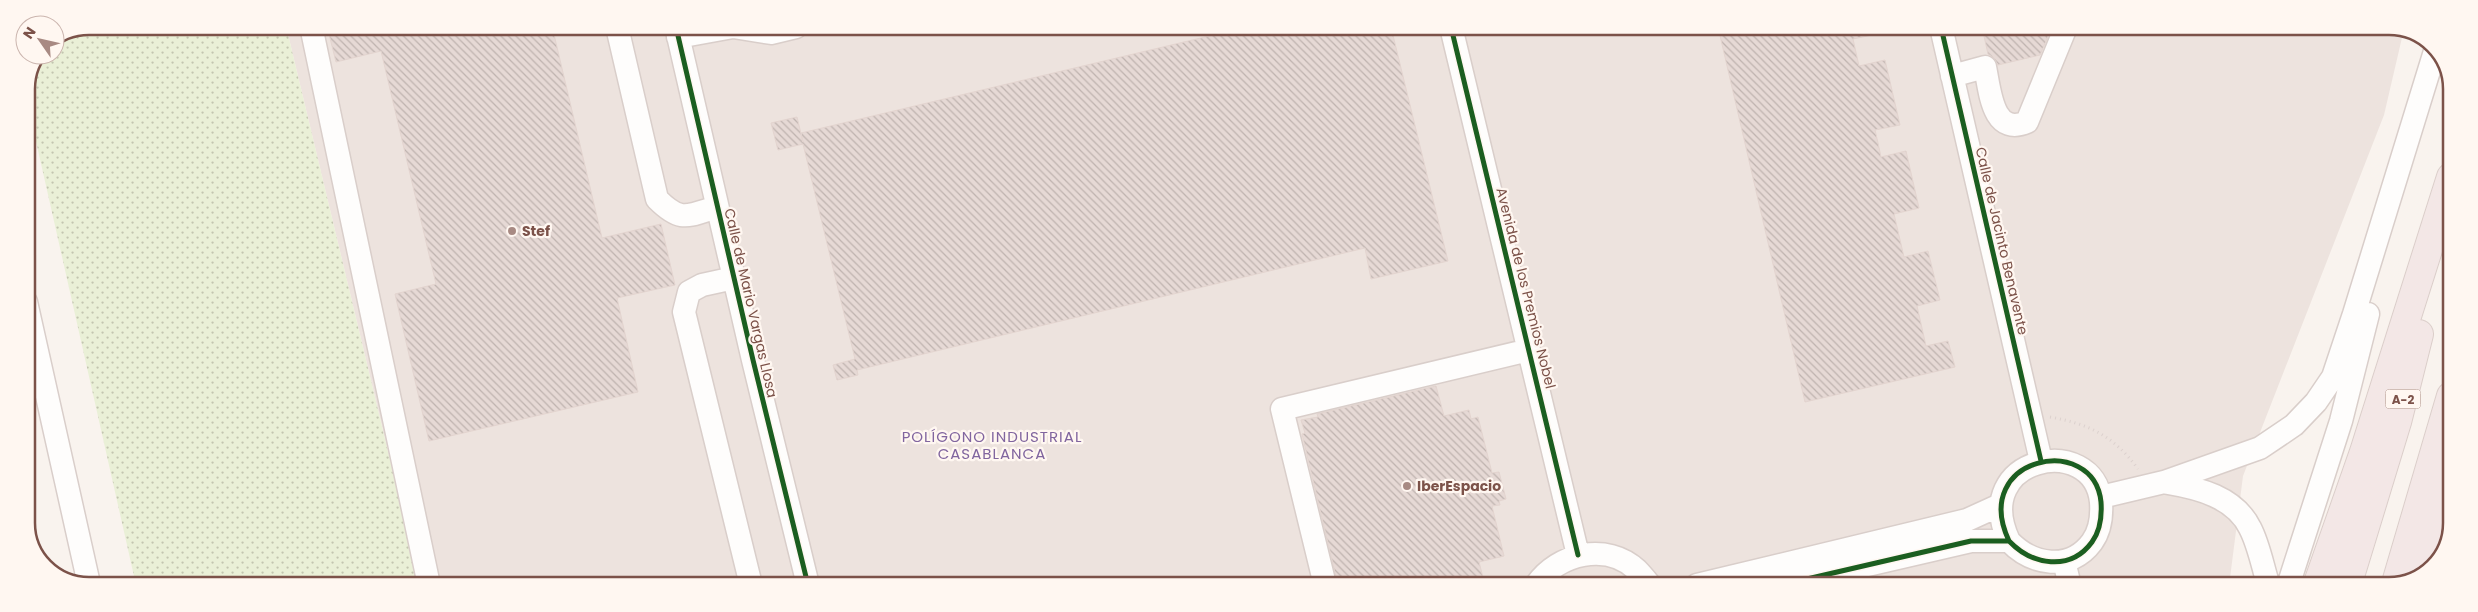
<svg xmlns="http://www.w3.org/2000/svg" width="2478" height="612" viewBox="0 0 2478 612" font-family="Poppins,sans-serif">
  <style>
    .industrial { fill: #ede3de }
    .grass { fill: url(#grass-dots) }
    .building { fill: url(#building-back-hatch); stroke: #e3d4cf }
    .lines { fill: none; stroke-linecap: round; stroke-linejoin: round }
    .minor-casing { stroke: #d9ceca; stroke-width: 25 }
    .highway-casing { stroke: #dbceca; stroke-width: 30 }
    .path { stroke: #dcd1ce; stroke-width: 3; stroke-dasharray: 1 4; stroke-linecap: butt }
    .minor { stroke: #fefdfc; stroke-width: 22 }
    .highway { stroke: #f3e7e6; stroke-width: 28 }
    .cycleway-casing { stroke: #fff7f1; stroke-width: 8 }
    .cycleway { stroke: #1b5e20; stroke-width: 5 }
    .poi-dot { fill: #a88a83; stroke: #fff7f1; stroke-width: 2 }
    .labels { text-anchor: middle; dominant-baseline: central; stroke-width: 4.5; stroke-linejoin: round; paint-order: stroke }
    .shield { fill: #fff7f1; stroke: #a3847b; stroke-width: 1 }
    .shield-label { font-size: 12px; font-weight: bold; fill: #7c5249 }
    .poi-label { font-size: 14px; font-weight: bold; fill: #7c5249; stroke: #fff7f1; text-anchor: start }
    .street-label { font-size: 14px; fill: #7c5249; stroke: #fff7f1 }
    .neighbourhood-label { font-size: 15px; letter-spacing: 1px; fill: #81659f; stroke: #fff7f1 }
    .rim { fill: none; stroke: #7c5249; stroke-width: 2.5 }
  </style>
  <defs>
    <pattern id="grass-dots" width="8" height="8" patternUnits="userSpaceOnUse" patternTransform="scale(1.25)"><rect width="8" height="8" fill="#eaf0d7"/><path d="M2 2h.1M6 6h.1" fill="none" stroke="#c3c5b0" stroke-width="1.8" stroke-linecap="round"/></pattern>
    <pattern id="building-back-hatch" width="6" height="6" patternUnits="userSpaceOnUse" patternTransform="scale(1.25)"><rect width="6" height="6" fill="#e6d9d5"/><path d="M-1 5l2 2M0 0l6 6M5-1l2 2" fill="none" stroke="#bfb3af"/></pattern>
  </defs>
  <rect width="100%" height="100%" fill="#f9f3ee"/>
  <path class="industrial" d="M286,26L2401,28L2404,29L2384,115L2243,476L2229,586L420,585Z"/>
  <path class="grass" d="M89,26H286L420,585H136L26,97V89L40,55H55V40Z"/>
  <path class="building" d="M327,26H552L602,238L661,224L675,285L617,298L638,392L429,441L395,294L436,284L381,51L336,62Z
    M1247,27H1391L1448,261L1371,279L1365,248L857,370L858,375L837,380L833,365L855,359L803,144L778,150L771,123L797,117L803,142L801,133Z
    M1718,27H1880L1881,33L1853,39L1859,66L1885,60L1900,125L1875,130L1878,143L1881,157L1906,151L1919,208L1894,214L1904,257L1928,251L1940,300L1917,306L1926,346L1948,341L1955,367L1805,402Z
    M1982,27H2052L2040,55L1998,65L1994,58L1988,54Z
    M1436,386L1444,416L1469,410L1471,419L1478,417L1492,473L1499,472L1506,499L1499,501L1500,505L1492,506L1504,556L1479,562L1485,585H1338L1302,434L1305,433L1301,420L1318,417L1317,414Z"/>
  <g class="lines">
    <defs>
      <path id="minor" d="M311,26L429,585
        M617,27L657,199C681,223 687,216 717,207
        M676,27L753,360L808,585
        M1451,27L1578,555
        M1941,27L2041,461
        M678,37L733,27L771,33L796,27
        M1952,76L1985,67C1990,90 1992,137 2027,122L2066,27
        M734,278L702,285L689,292L684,312L751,585
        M26,302L89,584
        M2168,483C2198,488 2235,497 2250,528C2258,543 2262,563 2267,580V586
        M2101,497L2164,482L2260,448L2294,425L2316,402L2333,377L2354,314L2436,48
        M2064,561L2070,586
        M1325,585L1282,409L1529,350
        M1536,585C1558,553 1607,542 1637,570C1642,575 1646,580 1650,585
        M1697,585L1967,520L2000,505
        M1781,585L1971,541H2009C2032,565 2070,572 2092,542C2100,531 2102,516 2101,502C2094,432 1969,456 2009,541
        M2288,586L2341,421L2368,314"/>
      <path id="highway" d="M2421,575L2447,472
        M2396,583L2451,396
        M2317,586L2364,452L2451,177
        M2347,586L2397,422L2419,334"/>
    </defs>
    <use href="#minor" class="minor-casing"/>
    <use href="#highway" class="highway-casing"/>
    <path class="path" d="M2050,417C2089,424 2114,436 2138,469"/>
    <use href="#minor" class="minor"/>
    <use href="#highway" class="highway"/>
    <defs>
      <path id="cycleway" d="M676,27L753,360L808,585
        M1451,27L1578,555
        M1941,27L2041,461
        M1781,585L1971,541H2009C2032,565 2070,572 2092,542C2100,531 2102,516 2101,502C2094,432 1969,456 2009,541"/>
    </defs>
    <use href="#cycleway" class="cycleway-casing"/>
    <use href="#cycleway" class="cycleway"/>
  </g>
  <g class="poi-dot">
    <circle cx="512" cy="231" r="5"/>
    <circle cx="1407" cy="486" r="5"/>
  </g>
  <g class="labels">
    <rect class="shield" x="2385.5" y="389.5" width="35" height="19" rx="4"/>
    <g class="shield-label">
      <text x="2403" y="399">A-2</text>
    </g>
    <g class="poi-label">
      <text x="522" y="231">Stef</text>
      <text x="1417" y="486">IberEspacio</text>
    </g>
    <g class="street-label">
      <text transform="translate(2002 241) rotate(77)">Calle de Jacinto Benavente</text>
      <text transform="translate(1526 288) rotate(76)">Avenida de los Premios Nobel</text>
      <text transform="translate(751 303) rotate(77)">Calle de Mario Vargas Llosa</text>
    </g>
    <g class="neighbourhood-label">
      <text x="992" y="436">POLÍGONO INDUSTRIAL<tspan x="992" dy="17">CASABLANCA</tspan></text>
    </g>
  </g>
  <path d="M0 0H2478V612H0ZM89 35H2389A54 54 0 0 1 2443 89V523A54 54 0 0 1 2389 577H89A54 54 0 0 1 35 523V89A54 54 0 0 1 89 35Z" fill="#fff7f1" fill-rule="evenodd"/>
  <path class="rim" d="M89 35H2389A54 54 0 0 1 2443 89V523A54 54 0 0 1 2389 577H89A54 54 0 0 1 35 523V89A54 54 0 0 1 89 35Z"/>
  <g transform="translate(40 40) rotate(304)"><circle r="24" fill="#fff7f1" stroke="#cbb5ae"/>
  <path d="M0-4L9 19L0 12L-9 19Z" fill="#a88a83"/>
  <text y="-8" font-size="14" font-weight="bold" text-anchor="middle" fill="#7c5249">N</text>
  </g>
</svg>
